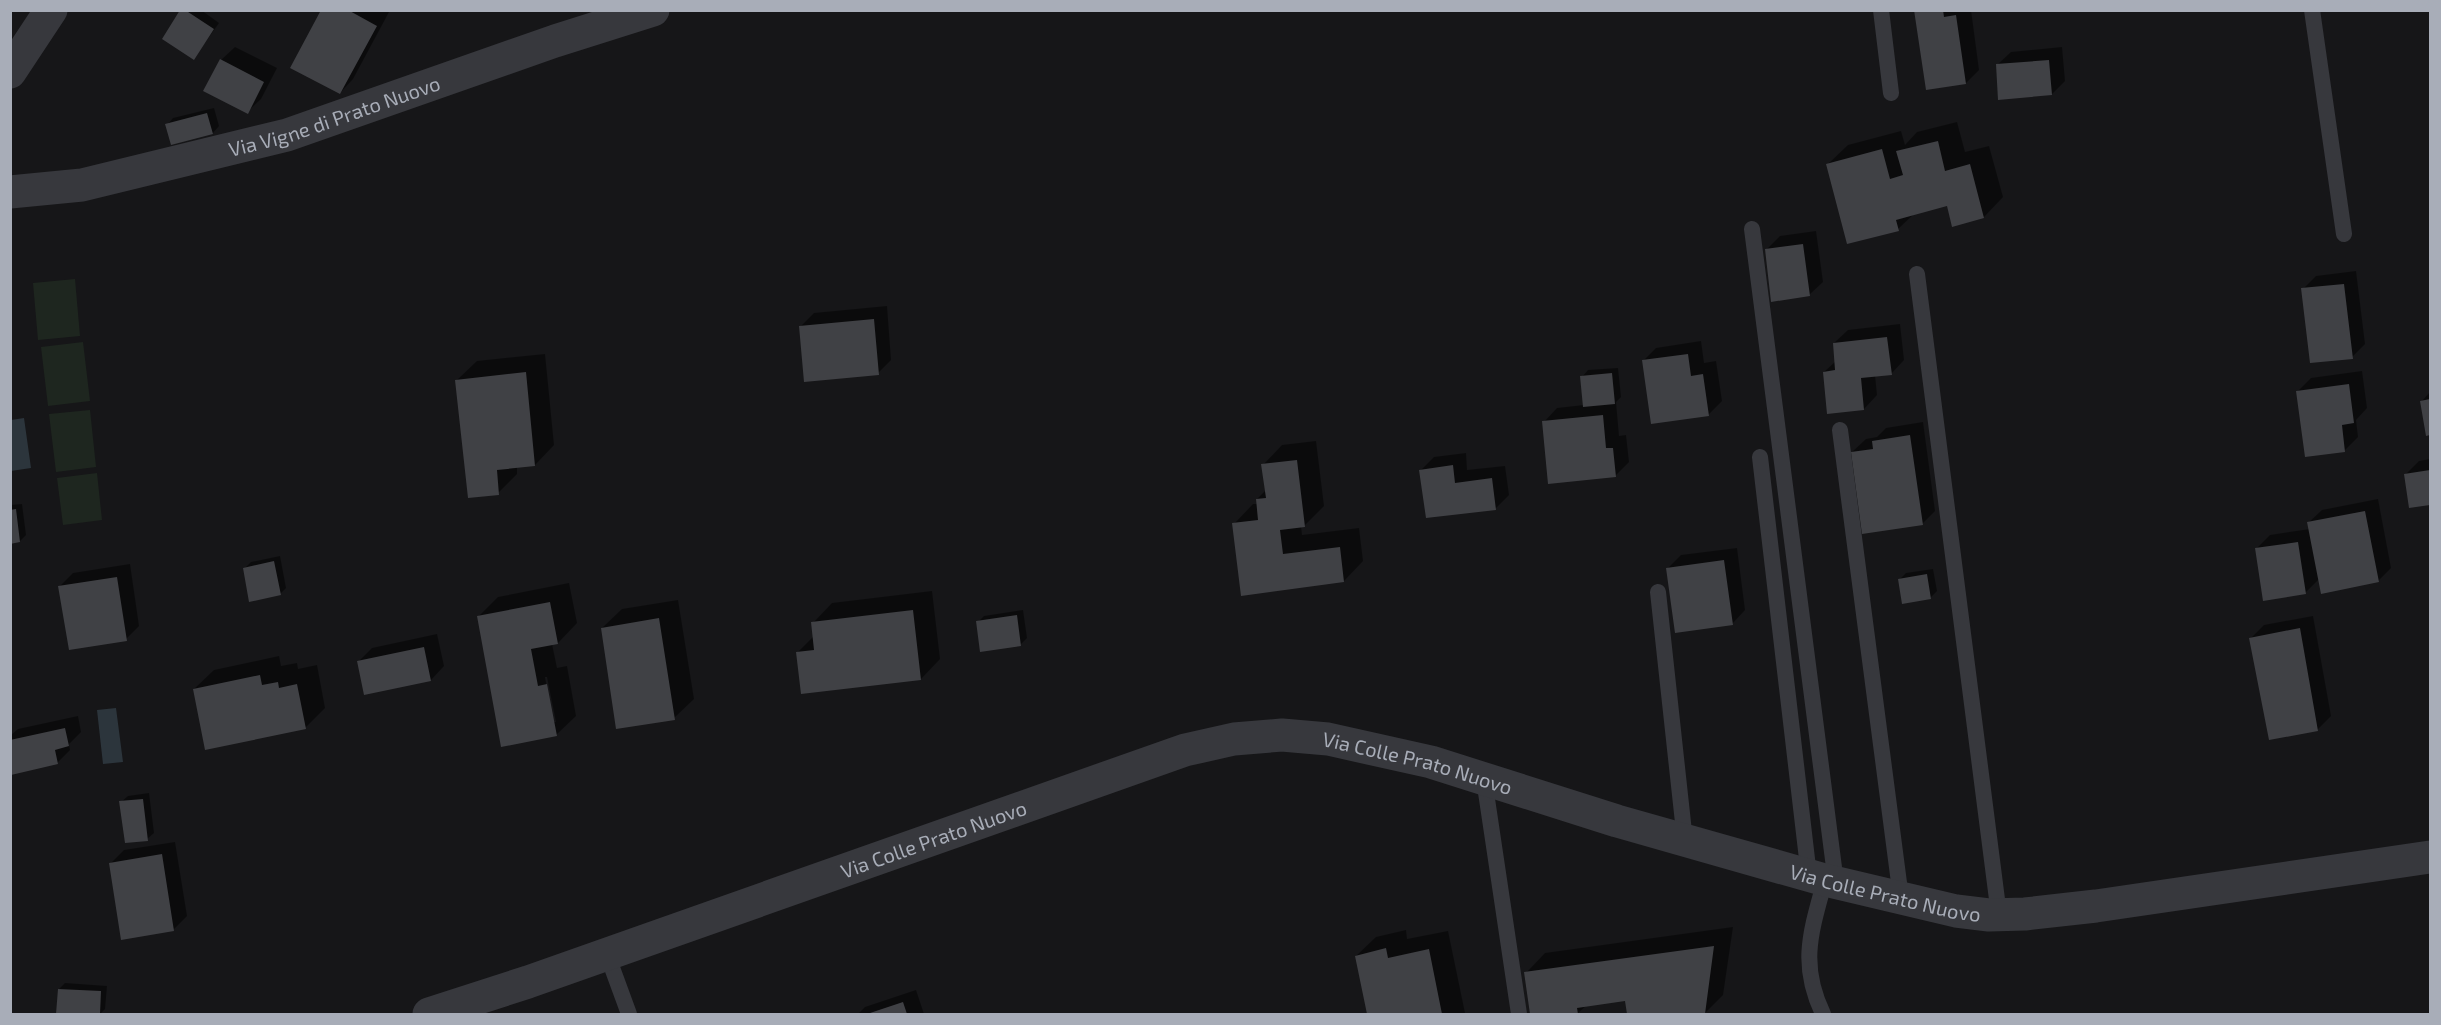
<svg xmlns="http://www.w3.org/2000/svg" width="2441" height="1025" viewBox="0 0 2441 1025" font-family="'Exo 2',sans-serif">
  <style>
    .green { fill: #1e261f }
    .water { fill: #2c353c }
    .shadow { fill: #0007; fill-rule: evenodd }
    .building { fill: #404145 }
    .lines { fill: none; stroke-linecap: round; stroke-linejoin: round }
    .service { stroke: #37383d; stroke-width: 16 }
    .minor { stroke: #37383d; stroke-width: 33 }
    .labels { text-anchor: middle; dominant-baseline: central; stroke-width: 4.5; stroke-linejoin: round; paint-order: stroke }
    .street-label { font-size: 20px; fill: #a8adb8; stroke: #111113 }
  </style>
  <rect width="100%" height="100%" fill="#161618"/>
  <path class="green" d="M75,279L80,336L38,340L33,283Z
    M83,342L90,401L48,406L41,347Z
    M90,410L96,467L56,472L49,414Z
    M97,473L102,520L63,525L57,478Z"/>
  <path class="water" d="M24,418L31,468L11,471V420Z
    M116,708L123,762L103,764L97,710Z"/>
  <path class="shadow" d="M182,10H201L219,23L194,58Z
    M322,10H386L389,12L353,79L340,93Z
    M1916,10H1971L1979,70L1966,83Z
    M235,47L277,68L261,99L247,112L221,60Z
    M2062,47L2065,81L2052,94L1997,65L2011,52Z
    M214,108L219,126L213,133L172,143L167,125L173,118Z
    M1957,122L1965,152L1989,146L2003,197L1984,217L1948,204L1915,213L1898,229L1828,164L1848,145L1901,131L1905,145L1917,132Z
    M1816,231L1823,282L1809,295L1766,250L1780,236Z
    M2356,271L2365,344L2352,357L2303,289L2316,276Z
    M887,306L891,360L878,373L800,327L814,313Z
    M1900,324L1904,360L1891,374L1875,375L1877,395L1864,409L1824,372L1836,361L1834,343L1848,330Z
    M1701,341L1704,363L1716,361L1722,401L1708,415L1643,361L1656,348Z
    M545,354L554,445L535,465L517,466V474L498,493L457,380L477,361Z
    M1618,368L1621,397L1616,402L1619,436L1626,435L1629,462L1615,476L1544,422L1557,408L1584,405L1582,377L1588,370Z
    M2362,371L2367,408L2356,420L2358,437L2345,450L2298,391L2311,378Z
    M2430,392V434H2427L2422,401Z
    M1923,422L1935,511L1922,524L1852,452L1866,439L1877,437L1886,428Z
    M1316,441L1324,506L1304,526H1301L1302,535L1359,528L1363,561L1344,581L1243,594L1234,524L1253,504H1258L1257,499L1266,490L1263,465L1282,445Z
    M1466,453L1467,470L1505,466L1509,495L1496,508L1421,470L1434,457Z
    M2430,459V504L2411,507L2406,474L2419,461Z
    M2378,499L2391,568L2378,581L2319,579L2305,593L2256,549L2270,535L2310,529L2308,523L2322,510Z
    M22,504L26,535L20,541L10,542V505Z
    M1737,548L1745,610L1732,624L1668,568L1681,555Z
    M280,556L286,588L280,594L245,568L251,562Z
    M130,564L139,626L126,639L60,586L73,573Z
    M1933,569L1937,591L1930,598L1900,579L1906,573Z
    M569,583L577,623L558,643L552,644L557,668L567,666L576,716L556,735L479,616L498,597ZM545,677H547L556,722H553Z
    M932,591L940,659L921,679L797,653L814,636L813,623L832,603Z
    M678,600L694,699L674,718L602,628L622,609Z
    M1023,610L1027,638L1021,644L978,622L984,616Z
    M2313,616L2331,716L2318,729L2270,739L2251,638L2264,625Z
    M437,634L444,666L431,680L359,661L372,648Z
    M279,656L281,666L297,663L298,669L317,665L325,708L306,727L194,689L214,670Z
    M78,716L81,732L69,744L70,750L57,763L12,773L10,736L18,729Z
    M149,793L154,833L147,839L121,802L128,796Z
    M175,842L187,916L174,929L110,864L124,850Z
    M1733,927L1723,995L1704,1014H1629L1626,999L1587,1005L1577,1014H1532L1526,973L1545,953Z
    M1406,930L1407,939L1448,931L1465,1013L1463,1014H1368L1356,956L1376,937Z
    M65,983L107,986L105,1009L100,1014L57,1013L59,989Z
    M916,990L924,1014H858L865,1007Z"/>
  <path class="building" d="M180,10H185L214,29L194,60L162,39Z
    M321,10H348L377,26L340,94L290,68Z
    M1914,10H1943L1944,17L1956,15L1966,84L1926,90Z
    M220,59L264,82L248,114L203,91Z
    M2049,60L2052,95L1998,100L1996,64Z
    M207,113L213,134L171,145L165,124Z
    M1938,141L1945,171L1970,164L1984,218L1952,227L1947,206L1896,220L1899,231L1847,244L1826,164L1882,149L1890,179L1903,175L1896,151Z
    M1803,244L1810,296L1771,302L1765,249Z
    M2344,284L2353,359L2310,363L2301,288Z
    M874,319L879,375L804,382L799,326Z
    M1887,337L1892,375L1861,378L1864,410L1827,414L1823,372L1835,370L1833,343Z
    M1688,354L1691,376L1703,374L1709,416L1651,424L1642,360Z
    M526,372L535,466L497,470L499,495L468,498L455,380Z
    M1612,373L1615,404L1583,407L1580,376Z
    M2349,384L2354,423L2342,425L2345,452L2305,457L2296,391Z
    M2430,399V435L2426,436L2420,401Z
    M1603,415L1606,448H1613L1616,477L1548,484L1542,421Z
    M1910,435L1923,525L1862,534L1851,452L1873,449L1872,441Z
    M1297,460L1305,527L1280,530L1283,554L1340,547L1344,582L1241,596L1232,523L1258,520L1256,499L1266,498L1261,464Z
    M1453,465L1455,483L1492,478L1496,510L1426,518L1419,470Z
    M2430,470V505L2409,508L2404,474Z
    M16,509L20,542L10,544V510Z
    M2365,511L2379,582L2321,594L2307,522Z
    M2298,542L2306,594L2263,601L2255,548Z
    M1724,560L1733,625L1675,633L1666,568Z
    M274,561L281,595L249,602L243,568Z
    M1927,574L1931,599L1902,604L1898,579Z
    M117,577L127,641L69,650L58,586Z
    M550,602L558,644L531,649L538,686L547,684L557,736L501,747L477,616Z
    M913,610L921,680L801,694L796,652L814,650L811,622Z
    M1017,615L1021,646L980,652L976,621Z
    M659,618L675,720L616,729L601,628Z
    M2300,628L2318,731L2269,740L2249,638Z
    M424,647L431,681L364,695L357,661Z
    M260,675L262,685L278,682L279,688L297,684L306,729L205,750L193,689Z
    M65,728L69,746L55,750L58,764L11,775L10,740Z
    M143,799L148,841L125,843L119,801Z
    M162,854L174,931L121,940L109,863Z
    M1714,946L1705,1014H1627L1625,1001L1577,1008L1578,1014H1530L1524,972Z
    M1386,948L1388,958L1429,949L1442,1014H1367L1355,956Z
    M58,989L101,991L100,1014H56Z
    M903,1002L907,1014H867Z"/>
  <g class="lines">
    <path class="service" d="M1881,10L1891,93
      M2312,10L2344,234
      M1752,229L1836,883
      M1917,274L1999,915
      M1840,430L1901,898
      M1760,457L1809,876
      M1658,592L1685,841
      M1484,779L1519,1014
      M607,954L629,1014
      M1823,1014C1799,964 1811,931 1825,880"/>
    <g class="minor">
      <path d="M10,72L51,10"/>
      <path id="s1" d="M10,192L82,185L287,135L555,41L653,10"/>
      <path id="s2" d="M429,1014L528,982L1185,750L1234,739L1282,735L1328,739L1431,762L1617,821L1825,880L1956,911L1989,915L2025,914L2096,906L2430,857"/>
    </g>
  </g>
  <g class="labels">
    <g class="street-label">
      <text stroke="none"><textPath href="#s1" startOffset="334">Via Vigne di Prato Nuovo</textPath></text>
      <text stroke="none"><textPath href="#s2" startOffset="1038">Via Colle Prato Nuovo</textPath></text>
      <text stroke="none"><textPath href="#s2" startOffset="534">Via Colle Prato Nuovo</textPath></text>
      <text stroke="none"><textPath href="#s2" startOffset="1524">Via Colle Prato Nuovo</textPath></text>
    </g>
  </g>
  <rect width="2441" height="1025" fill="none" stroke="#a8adb8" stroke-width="24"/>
</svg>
